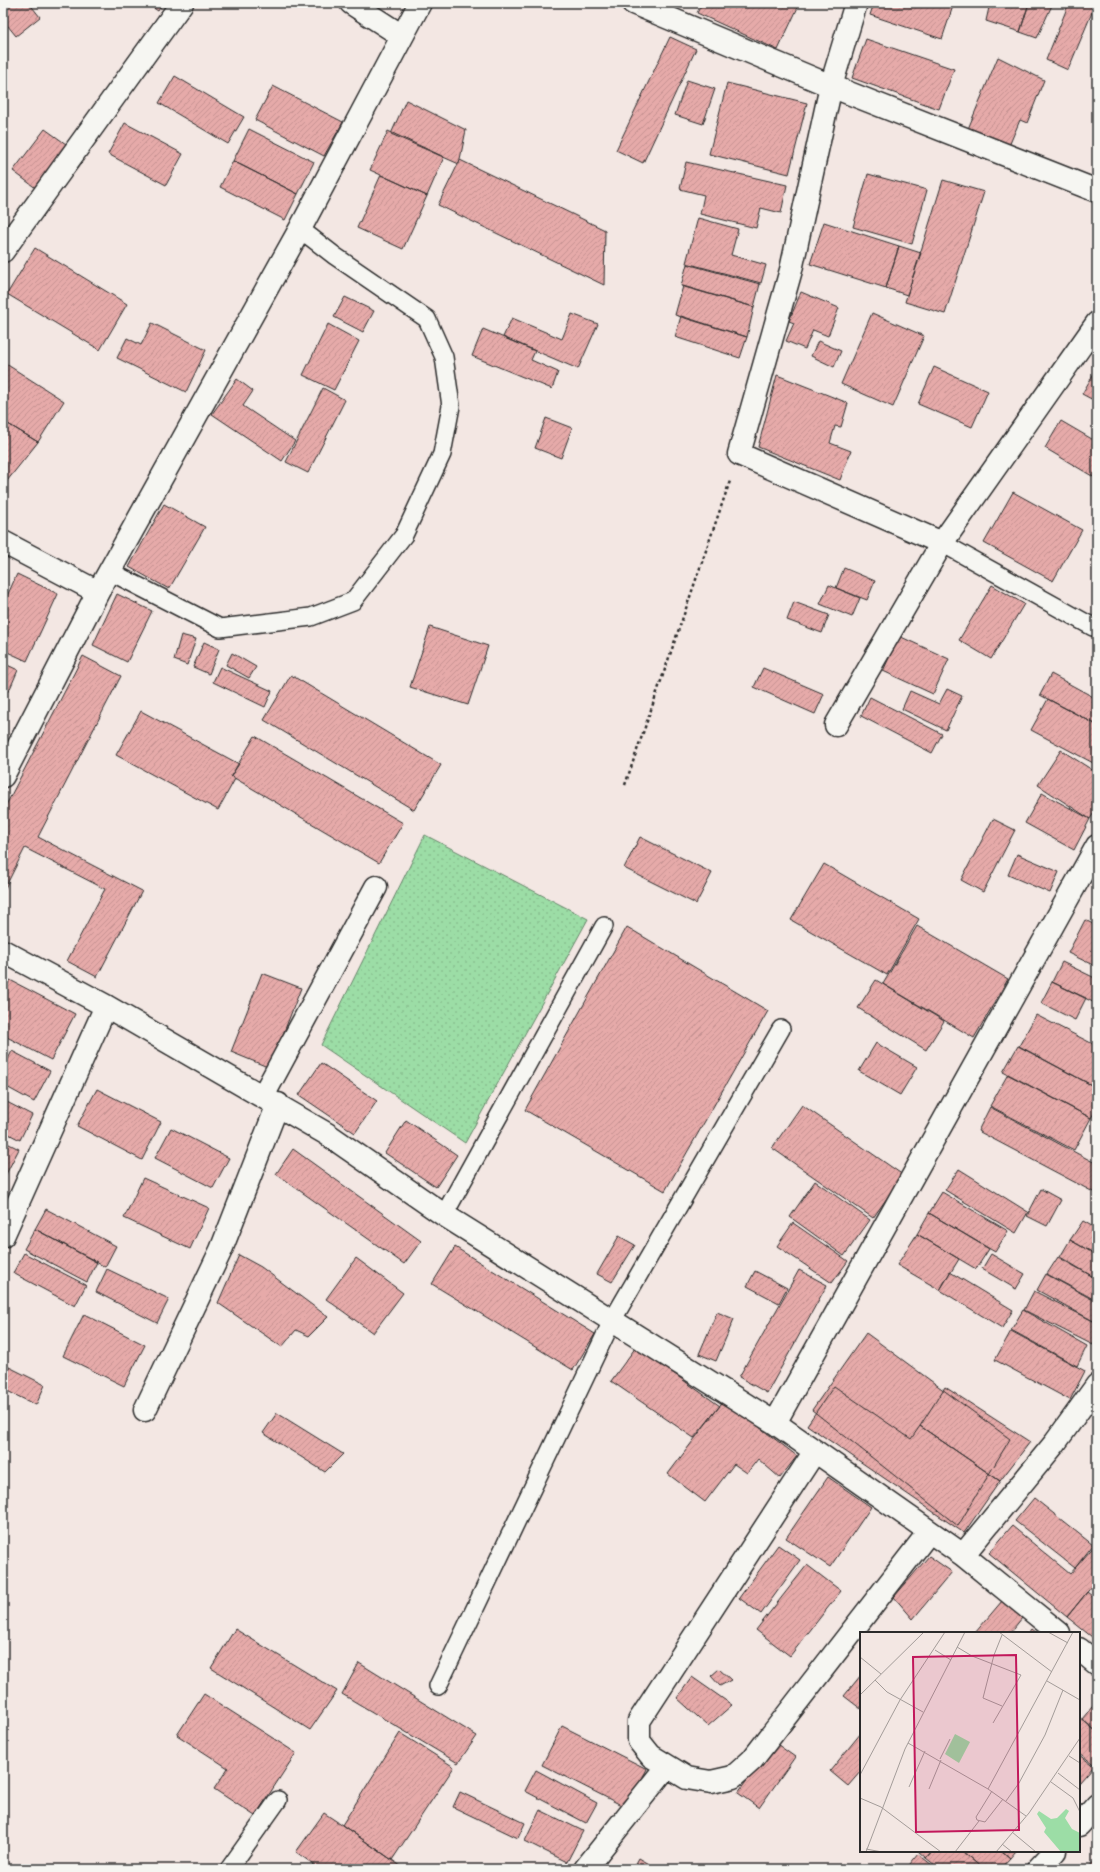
<svg xmlns="http://www.w3.org/2000/svg" width="1100" height="1872" viewBox="0 0 1100 1872" font-family="Caveat,sans-serif">
  <style>
    .grass { fill: url(#grass-dots); stroke: #648468 }
    .building { fill: url(#building-hatch); stroke: #2b2b2b }
    .lines { fill: none; stroke-linecap: round; stroke-linejoin: round }
    .lane-casing { stroke: #2b2b2b; stroke-width: 20 }
    .street-casing { stroke: #2b2b2b; stroke-width: 25 }
    .secondary-casing { stroke: #2b2b2b; stroke-width: 25 }
    .path { stroke: #2b2b2b; stroke-width: 2.5; stroke-dasharray: 3 3; stroke-linecap: butt }
    .lane { stroke: #f6f6f2; stroke-width: 17 }
    .street { stroke: #f6f6f2; stroke-width: 22 }
    .secondary { stroke: #f6f6f2; stroke-width: 22 }
    .inset-road { fill: none; stroke: #a39c99; stroke-width: 1 }
    .view { fill: #c2185b; fill-opacity: 0.15; stroke: #c2185b; stroke-width: 2 }
    .inset-edge { fill: none; stroke: #2b2b2b; stroke-width: 2 }
  </style>
  <defs>
    <pattern id="grass-dots" width="8" height="8" patternUnits="userSpaceOnUse"><rect width="8" height="8" fill="#9cdda6"/><path d="M2 2h.1M6 6h.1" fill="none" stroke="#87be8f" stroke-width="1.8" stroke-linecap="round"/></pattern>
    <pattern id="building-hatch" width="6" height="6" patternUnits="userSpaceOnUse"><rect width="6" height="6" fill="#e6aaa9"/><path d="M-1 1l2-2M0 6l6-6M5 7l2-2" fill="none" stroke="#c59292"/></pattern>
  </defs>
  <rect width="100%" height="100%" fill="#f3e7e3"/>
  <filter id="ink" filterUnits="userSpaceOnUse"><feTurbulence type="fractalNoise" baseFrequency=".025" numOctaves="2"/><feDisplacementMap in="SourceGraphic" scale="8" xChannelSelector="R" yChannelSelector="G"/><feConvolveMatrix kernelMatrix="1 2 1 2 8 2 1 2 1" color-interpolation-filters="sRGB"/></filter>
  <g filter="url(#ink)">
    <path class="grass" d="M425,835L588,919L465,1143L321,1045Z"/>
    <path class="building" d="M3,3H29L40,17L16,36L3,20Z
      M146,3H163L158,11Z
      M702,3H800L778,50L697,13Z
      M874,3H954L942,39L870,15Z
      M990,3H1029L1020,32L986,21Z
      M1029,3H1053L1037,38L1020,32Z
      M1069,3H1096L1068,70L1046,60Z
      M670,37L696,49L643,163L616,150Z
      M866,39L954,69L939,109L852,78Z
      M998,57L1044,80L1027,123L1020,120L1006,153L965,136Z
      M1097,73V83L1093,82Z
      M175,76L244,117L228,144L159,103Z
      M687,80L715,89L703,124L675,115Z
      M727,83L807,103L789,174L709,154Z
      M273,86L343,122L324,156L255,120Z
      M406,100L466,130L459,164L391,134Z
      M125,123L183,154L166,185L108,154Z
      M45,129L73,149L41,192L13,171Z
      M249,129L314,162L298,194L233,161Z
      M388,131L444,157L427,196L370,170Z
      M460,160L605,230L604,285L438,205Z
      M233,161L298,194L285,220L220,187Z
      M686,162L787,185L781,213L761,208L756,228L700,214L704,195L680,189Z
      M868,174L927,190L912,244L853,227Z
      M381,175L427,196L403,249L357,228Z
      M943,180L984,192L945,314L905,302Z
      M698,218L738,229L731,255L766,265L761,283L686,263Z
      M824,222L899,246L886,288L810,264Z
      M899,246L921,253L907,295L886,288Z
      M35,248L127,304L100,350L7,294Z
      M687,264L760,284L754,307L681,286Z
      M683,286L754,307L747,337L675,315Z
      M801,292L839,308L828,336L813,330L805,349L786,341L794,323L789,321Z
      M345,297L374,311L363,332L334,317Z
      M872,313L924,336L893,407L841,384Z
      M572,314L598,324L578,369L503,337L512,318L562,339Z
      M681,316L747,337L740,358L675,337Z
      M152,323L206,350L186,392L117,358L127,338L141,345Z
      M328,324L359,341L334,390L303,375Z
      M483,329L535,351L531,360L558,372L552,389L472,356Z
      M818,341L841,351L834,367L811,356Z
      M3,362L64,401L38,442L3,421Z
      M934,367L988,391L972,427L918,404Z
      M1097,368V402L1082,394Z
      M777,375L848,403L841,427L835,426L830,443L851,451L840,480L758,447Z
      M237,379L253,391L243,406L295,441L282,461L212,414Z
      M323,388L345,400L308,473L286,462Z
      M546,418L572,428L561,458L535,448Z
      M1061,421L1097,442V479L1045,448Z
      M8,424L38,442L3,486V430Z
      M1013,492L1082,530L1053,581L984,543Z
      M164,504L205,527L169,589L129,567Z
      M844,568L875,581L867,600L836,588Z
      M17,574L58,594L27,661L3,650V605Z
      M829,585L860,598L852,617L820,604Z
      M992,585L1024,604L991,659L959,640Z
      M117,594L152,611L127,662L93,645Z
      M794,602L829,615L822,633L787,620Z
      M430,627L488,646L468,705L410,687Z
      M181,635L196,639L187,665L174,660Z
      M899,636L949,659L933,694L883,671Z
      M204,642L219,649L209,674L193,667Z
      M232,653L256,667L249,678L226,665Z
      M83,656L121,676L38,837L142,891L97,977L67,961L105,889L25,848L3,892V811Z
      M3,663L18,670L9,691L3,689Z
      M220,667L272,691L265,707L213,682Z
      M763,668L824,694L815,714L754,687Z
      M1051,674L1097,699V725L1040,695Z
      M291,675L441,765L414,810L264,720Z
      M947,689L962,696L946,730L902,709L910,691L939,704Z
      M870,697L942,734L932,753L861,716Z
      M1048,699L1097,725V765L1031,730Z
      M141,711L239,764L231,776L235,779L218,810L116,755Z
      M255,736L403,823L379,863L231,776Z
      M1061,750L1097,773V808L1090,819L1038,785Z
      M1042,793L1090,819L1074,850L1025,823Z
      M993,819L1015,830L983,892L961,880Z
      M640,837L712,873L696,904L624,868Z
      M1017,854L1059,872L1050,893L1008,875Z
      M824,864L919,919L887,975L791,920Z
      M1085,920L1097,926V967L1068,953Z
      M917,926L1008,979L974,1038L883,984Z
      M627,927L768,1011L665,1191L525,1110Z
      M1062,962L1097,979V1004L1052,982Z
      M262,973L301,988L270,1068L231,1052Z
      M10,980L75,1014L51,1060L3,1035V993Z
      M876,980L944,1021L926,1050L858,1008Z
      M1052,982L1086,998L1075,1020L1041,1003Z
      M1036,1015L1097,1046V1062L1095,1068L1097,1069V1088L1019,1046Z
      M876,1043L917,1067L900,1095L859,1071Z
      M1018,1046L1097,1088V1108L1091,1118L1003,1072Z
      M12,1051L50,1071L34,1102L3,1085V1069Z
      M321,1063L377,1101L355,1133L299,1095Z
      M1008,1074L1091,1118L1074,1150L990,1106Z
      M97,1089L161,1122L142,1160L77,1126Z
      M3,1100L32,1115L20,1140L3,1131Z
      M802,1105L903,1175L873,1218L772,1148Z
      M990,1107L1097,1164V1194L978,1131Z
      M406,1120L457,1155L436,1187L385,1153Z
      M171,1128L229,1158L213,1188L155,1158Z
      M3,1141L19,1149L3,1180Z
      M293,1149L421,1241L404,1264L276,1174Z
      M959,1169L1028,1212L1016,1233L945,1190Z
      M143,1178L209,1208L190,1249L124,1218Z
      M815,1181L870,1220L844,1256L790,1217Z
      M1041,1189L1061,1200L1047,1226L1027,1216Z
      M942,1192L1008,1231L995,1252L929,1213Z
      M46,1209L116,1246L105,1267L35,1229Z
      M929,1213L989,1249L976,1269L917,1234Z
      M1083,1221L1097,1229V1255L1070,1240Z
      M793,1223L848,1261L832,1283L777,1246Z
      M35,1229L97,1262L87,1282L24,1249Z
      M917,1234L959,1259L940,1290L897,1265Z
      M619,1236L635,1245L612,1282L597,1274Z
      M1070,1240L1097,1255V1279L1060,1257Z
      M455,1247L595,1334L573,1370L432,1284Z
      M24,1253L86,1285L75,1306L13,1273Z
      M991,1254L1025,1274L1016,1289L982,1269Z
      M239,1255L261,1267L328,1317L309,1336L296,1330L282,1347L218,1303Z
      M1058,1257L1097,1279V1301L1047,1274Z
      M356,1258L403,1293L373,1333L326,1299Z
      M107,1269L169,1299L157,1323L96,1292Z
      M799,1270L827,1285L767,1393L739,1377Z
      M755,1271L787,1288L779,1303L747,1286Z
      M950,1272L1013,1310L1002,1328L940,1290Z
      M1046,1274L1097,1302V1323L1037,1290Z
      M1034,1291L1097,1323V1337L1093,1345L1024,1310Z
      M1023,1310L1087,1346L1077,1366L1011,1330Z
      M717,1312L734,1319L716,1361L699,1354Z
      M84,1314L145,1345L124,1386L63,1356Z
      M1011,1331L1085,1371L1070,1400L995,1360Z
      M866,1333L1010,1439L958,1526L812,1410Z
      M636,1347L720,1406L694,1438L611,1381Z
      M3,1364L45,1385L36,1405L3,1389Z
      M834,1386L911,1439L920,1426L1000,1481L964,1533L807,1425Z
      M945,1387L1030,1442L1000,1481L920,1426Z
      M724,1400L797,1456L780,1478L758,1459L747,1473L734,1464L705,1502L668,1474Z
      M277,1413L343,1454L325,1472L263,1433Z
      M828,1477L871,1507L830,1567L786,1538Z
      M1034,1498L1093,1545L1075,1568L1015,1521Z
      M1012,1526L1070,1574L1096,1544L1097,1545V1580L1067,1617L989,1553Z
      M778,1545L800,1560L761,1614L739,1598Z
      M929,1556L952,1572L913,1619L894,1597Z
      M807,1565L841,1591L790,1656L756,1630Z
      M1087,1592L1097,1600V1641L1067,1617Z
      M1002,1601L1022,1618L1010,1633H975Z
      M235,1629L337,1691L310,1730L211,1668Z
      M1031,1629L1036,1633H1028Z
      M359,1663L477,1736L458,1763L342,1694Z
      M719,1669L731,1680L720,1686L711,1676Z
      M861,1675V1709L844,1696Z
      M692,1677L732,1705L708,1726L677,1698Z
      M204,1694L296,1753L255,1816L214,1789L228,1768L177,1735Z
      M1097,1701V1732L1082,1719Z
      M1079,1717L1097,1732L1096,1766L1079,1753Z
      M562,1726L647,1769L627,1808L542,1765Z
      M400,1733L454,1767L392,1860L342,1825Z
      M861,1733V1771L848,1786L830,1771Z
      M774,1742L795,1757L759,1808L738,1793Z
      M1079,1755L1094,1766L1079,1783Z
      M536,1770L597,1803L586,1823L525,1791Z
      M460,1792L525,1823L518,1838L453,1807Z
      M540,1810L583,1831L567,1862L525,1841Z
      M324,1813L342,1825L405,1869H320L296,1852Z
      M918,1851H932L926,1858Z
      M932,1851H962L983,1869H940L926,1858Z
      M962,1851H1002L1010,1858L1000,1869H983Z
      M1002,1851H1016L1010,1858Z
      M918,1854L937,1869H906Z
      M639,1858L658,1869H633Z
      M1097,1858V1869H1094L1090,1866Z"/>
    <g class="lines">
      <defs>
        <path id="lane" d="M942,543L1093,627
          M109,571L220,628L311,617L353,601L404,535L442,454L451,406L444,357L427,319L335,256L300,229
          M444,1215L604,926
          M438,1686L612,1321L781,1029
          M229,1869L278,1800"/>
        <path id="street" d="M351,3L402,36
          M633,3L831,86L1097,191
          M856,3L831,86L791,270L739,454L942,543
          M3,251L182,3
          M3,542L98,592
          M836,725L942,543L1097,323
          M3,776L98,592L300,229L420,3
          M3,951L106,1006L327,1134L444,1215L775,1423L963,1555L1059,1633
          M263,1096L376,887
          M3,1236L106,1006
          M145,1410L221,1250L278,1104
          M775,1423L1097,846
          M815,1451L639,1721V1741L651,1756L687,1778L711,1782L733,1777L752,1760L929,1532
          M963,1555L1055,1443L1097,1385
          M1079,1649L1097,1664
          M585,1869L667,1766"/>
        <path id="secondary" d="M1079,1825L1097,1805
          M1038,1869L1055,1851"/>
      </defs>
      <use href="#lane" class="lane-casing"/>
      <use href="#street" class="street-casing"/>
      <use href="#secondary" class="secondary-casing"/>
      <path class="path" d="M625,785L730,481"/>
      <use href="#lane" class="lane"/>
      <use href="#street" class="street"/>
      <use href="#secondary" class="secondary"/>
    </g>
  </g>
  <g transform="translate(860 1632)">
    <rect width="220" height="220" fill="#f3e7e3"/>
    <path d="M95,102L110,110L99,131L85,122Z" fill="#9cdda6"/>
    <path d="M206,177L209,179L205,186L212,197L220,201V220H201L184,200L186,196L177,182L179,179L191,187L197,186Z" fill="#9cdda6"/>
    <path class="inset-road" d="M139,0L192,40M188,0L208,11M142,3L134,23L123,66L142,74M97,15L112,24L161,43L133,91M75,18L91,28M0,25L21,42M15,48L27,60L63,80M187,49L220,68M0,63L64,0M48,111L128,157L166,184M209,124L220,131M80,127L90,107M198,141L220,158M0,143L40,68L85,0M191,150L213,166L220,180M49,155L65,119M69,157L81,128M128,157L213,0M132,159L116,185L117,188L125,190L143,167M0,166L21,175L81,220M146,169L159,151L185,103L203,58M152,200L176,220M142,212L152,220M6,217L22,220M6,220L45,117L105,0M95,220L119,189M136,220L169,181L220,106"/>
    <path class="view" d="M156,23L159,198L56,200L53,25Z"/>
    <rect width="220" height="220" class="inset-edge"/>
  </g>
  <rect width="1100" height="1872" fill="none" stroke="#f6f6f2" stroke-width="16"/>
  <rect x="8" y="8" width="1084" height="1856" fill="none" stroke="#2b2b2b" stroke-width="1.5" filter="url(#ink)"/>
</svg>
